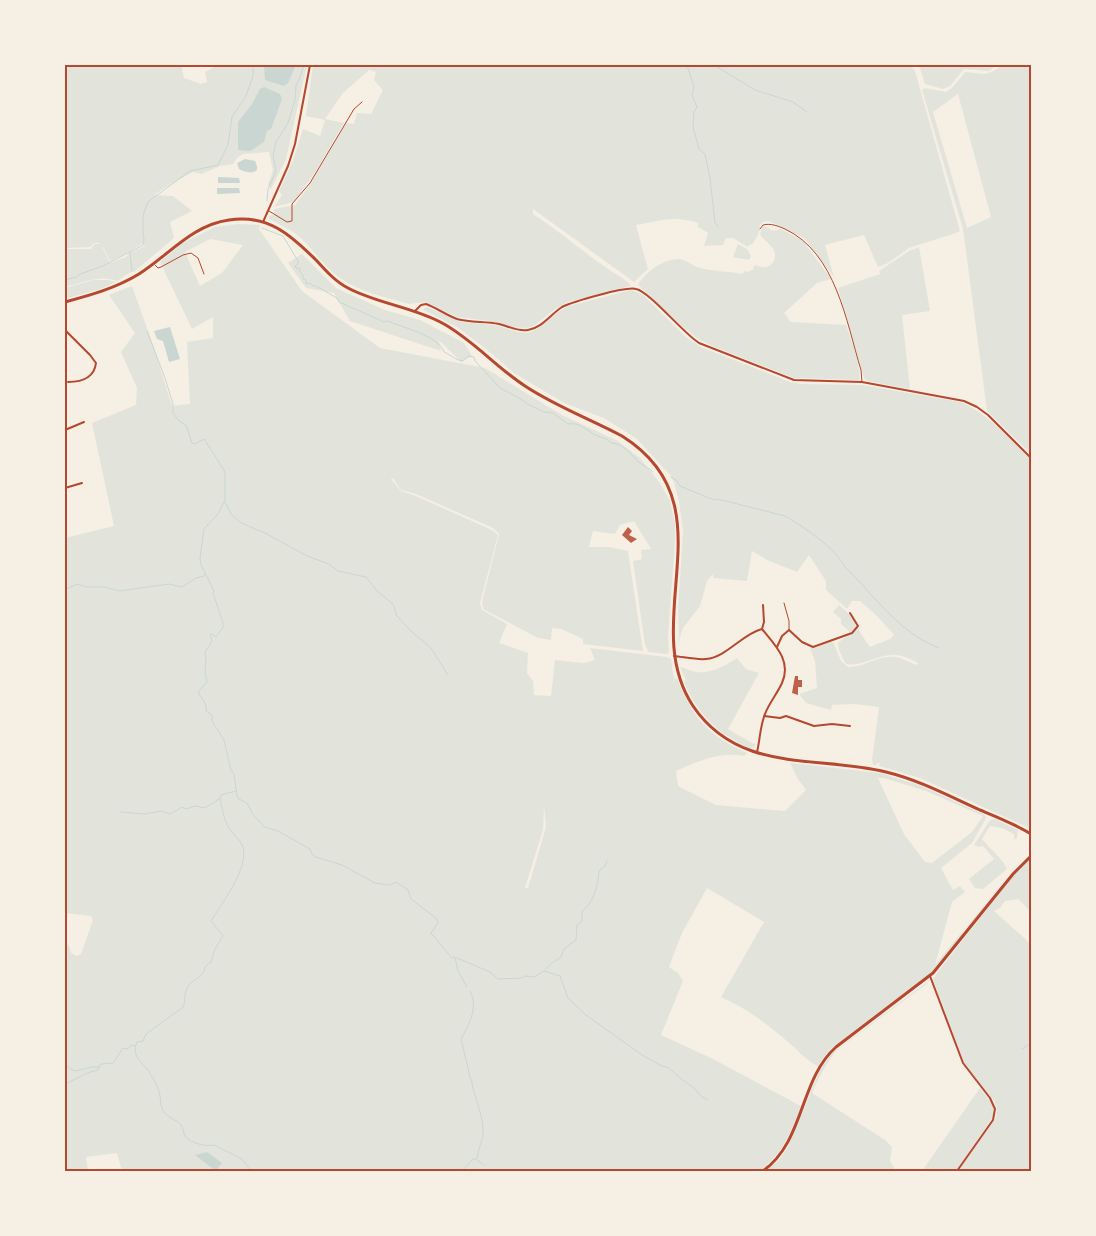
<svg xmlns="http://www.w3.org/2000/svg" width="1096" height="1236" viewBox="0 0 1096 1236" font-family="'Nunito Sans',sans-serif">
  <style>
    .green { fill: #e2e4dc; fill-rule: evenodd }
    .water { fill: #c9d6d2 }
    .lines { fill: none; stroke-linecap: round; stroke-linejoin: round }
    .stream { stroke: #c9d6d2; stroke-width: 1 }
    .building { fill: #bf614a }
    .service { stroke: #b5482f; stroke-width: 1 }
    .minor { stroke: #b5482f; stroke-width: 2 }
    .secondary { stroke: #b5482f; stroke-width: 3 }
    .neatline { fill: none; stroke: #b5482f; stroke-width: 2 }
  </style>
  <rect width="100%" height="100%" fill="#f6efe4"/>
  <path class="green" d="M65,65H74L77,68L79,65H181L184,78L201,84L207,82L205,72L218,65H307L286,159L271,189L268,185L273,170L269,152L243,154L237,158L233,164L220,166L201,174L193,172L169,185L154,195L173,196L192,211L170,222L174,238L134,272H131L117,281C100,274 82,283 65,287V249H91L94,244H101L110,263L126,257L129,253L145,246L143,243C132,250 123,257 110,261C105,252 101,235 90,247L65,248Z
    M313,65H910L915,71L960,231L956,233L909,248L888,263L878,267L864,235L825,245L834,277L804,238L769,221L763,222L760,225L758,235L752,245L750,244L748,247L733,238H726L723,245L704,246L708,233L698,227V223C674,215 660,221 636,225L648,269L634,282L533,209V214C556,229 576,246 598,262C609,270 620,276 630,284V286L568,302L555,309L535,325L527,328L512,327L491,321L457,317L425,302L409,304C386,297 359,292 340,278C323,266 312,247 296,234C288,228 278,224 269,219V216L274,215V209L295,205L311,183L346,123L354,124L357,113L371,114L383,90L374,80L376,72L369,70L343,93L325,119L344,123L316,171L294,202L274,207L282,195L279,191L293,161L303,129L320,136L325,120L306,116Z
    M919,65H997L989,71L964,69L950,86L943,89L925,84Z
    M1002,65H1031V454L987,411L963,229L922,90L925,88L946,92L953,87L965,72C983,73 986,78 1002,65ZM958,94L991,217L967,228L933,112Z
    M238,224L260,225L259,229L302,291L380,348L485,368L562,415L618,441L640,458L660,483L670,501L675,524V541L668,638L669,653L666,654L649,652L645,645L633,561L642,559L641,550L651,549L634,521L620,525L615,534L593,531L589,547H609L628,551L643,651L583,644V639L561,629L552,628L551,640L538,638L483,609L482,602L499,534L493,528L416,494L401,490L393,478L391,479L401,491L416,496L492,530L498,535L480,603L482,610L507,624L499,643L528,653L527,673L533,681L534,695L551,696L555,660L583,663L595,660L590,648L667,657L671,659L674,678L677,679C694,719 706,734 747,753L744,756C719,751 699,761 676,771L678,786L716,805L785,811L806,790L798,779L790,763L880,773L919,785L983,814L986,817L985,820L972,843L941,868L953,890L960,886L965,892L952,902L935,965L962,932L963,934L930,974L829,1050L818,1066C806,1061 797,1049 787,1041C766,1023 746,1008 721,997L764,922L707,888L682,933L669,967L678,973L683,981L661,1035L711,1058L801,1106C790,1133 784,1153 759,1171H122L117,1153L86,1157L88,1171H65V941L70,948L71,953L77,956L81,954L93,920L91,916L65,913V538L114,526L92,423L136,405L137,388L121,352L135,333L109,295L132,286L153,345L172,406L190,404L187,342L213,338V317L192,329L160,262L181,244L215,227ZM210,239L243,245L222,273L200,286L185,252ZM878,778H884L926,791L983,816L972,832L932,863L925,862L904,834ZM544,805L546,827L528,888H525L543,830Z
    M765,226L773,231L781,229L803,241L831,279L817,283L784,313L791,322L846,325C850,337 863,370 859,380L794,378L712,346L697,338L683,327L638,285C644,273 664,258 679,259C687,260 690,264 697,267C712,272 728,271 743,274L744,271L749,272L750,270H753L754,265C758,266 763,268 767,267C776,264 777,253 772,247C768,242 763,240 760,234L762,227Z
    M738,244L747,249L751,256L749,260L733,257Z
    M919,247L930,311L902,315L910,389L867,381L864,378L838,288L880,274L879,271L909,251Z
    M302,254L336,288L385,310L420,320L464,343L472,356L461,362L439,340L441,351L350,321L334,293L306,288L288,263Z
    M93,280H108L116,282L103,288L65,299V288Z
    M631,290L642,294L687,338L701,347L790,382L801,384L862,385L960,402C988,413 1010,440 1031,460V829L920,778L879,766L880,763H878L876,765H873L872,760L879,707L854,704L832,705L831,710L806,703L799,694L817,688L815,661L810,648C819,649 825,642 833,642L841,661L848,667C863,668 878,655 894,657C901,657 909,662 916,665L918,663C910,659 900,654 891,655C877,655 857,669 845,663L839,650L838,643C845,637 854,633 861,627L859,631L870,647L890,639L894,635L878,617L860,601H852L847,609L845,607L826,590V581L809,555L797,572L767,560L752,551L747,581L713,578V574L707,581L700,606L683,628L678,644L679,635L678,611L683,531L679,502L674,482L670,475L637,439L604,418L564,403L514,373L486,349L457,327L422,309L427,307L461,322L495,325L518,332L528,333L537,329L558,312L569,306Z
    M839,605L849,614L857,625L850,632L841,624V619L833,612Z
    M737,658L746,669L759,673L728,729L752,743L756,744L752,748C745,747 740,744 734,740C709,726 694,706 683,680L686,681L680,667C685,668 690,671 696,672C710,674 725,666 737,658Z
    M995,819L1018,830L1017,838L1014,840V834L1002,828L990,826L982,839C989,848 1004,860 1007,869L983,889L975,888L969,879L994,859L983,846L979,847L974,845L990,820Z
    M1031,858V912L1018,899L1005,901L1000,908L994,911L1031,944V1171H958L996,1118L997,1109L994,1101L964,1063L933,980L936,974L1016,872Z
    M1014,868L969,926L966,928Z
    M926,983H928L838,1049C826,1063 819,1077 812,1093L885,1140L892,1147L890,1161L896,1171H766L780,1159L788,1147L820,1070L832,1053Z
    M980,1088L993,1105L994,1109L993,1117L956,1171H922Z"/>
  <path class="water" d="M264,65H296L288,83L284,86L265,80Z
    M264,87L280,94L282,99L271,129L267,131L264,142L250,151L238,150V122L252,104L260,89Z
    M245,159L255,161L257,166V170C252,174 244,172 239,169L237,163Z
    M218,177L239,178L240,183H218Z
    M217,188H239L240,193L217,194Z
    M170,327L180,359L169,362L163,341L157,339L154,331Z
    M207,1152L222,1163L216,1171L195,1155Z"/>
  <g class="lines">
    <path class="stream" d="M687,65L694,87L692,95L697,107L694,112L693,127L699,149L705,154L710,178L715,223L718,227
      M714,65L755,90L793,102L807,112
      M267,201L268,189L276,171L273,156L276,142L288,123L295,100L296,85L299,80L304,65
      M262,228L283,236L298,261V264L295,266L296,268L300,269V272L303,275V279L306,280V284L310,283L313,286H316L337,298L339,302L380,320L382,322L387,321C402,327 439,336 444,352C451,355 455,360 463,361L468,356L474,357L475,361L500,388L523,400L527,404L544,412L553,413L568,424C578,422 586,429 593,434C600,438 606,437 611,443C623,443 632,456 640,463C644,466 649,468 653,472
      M130,252L132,271
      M65,280L77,277L80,274L103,266L143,245C145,237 143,236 143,229C142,219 144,208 149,201L190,171L218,165L228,145L232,117L246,96L253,76V65
      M147,331L165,378L173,404V413L179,421L186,425L192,443L195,444L204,439L224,470L225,474V500L218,514L204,529L200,558L201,565L214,591L213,593L223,623V627L216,637L212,634H210L212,641L205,652L206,659L205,673L207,682L198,692L206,705V711L212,715V721L224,740L231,770L234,774L237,796L239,799L247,803L252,813L264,827L278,831L310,849L312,854L316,857L342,865L375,883L390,885L396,882L408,890L411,899L437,919L438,923L431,933L452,958L455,957L458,971L467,987
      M671,477L677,481L680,486L714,500L718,499L785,516C801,525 837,549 844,566C874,595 899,633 939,648
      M224,502L227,505L231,514L241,523L265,533L307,556L329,564L338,571L366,577L378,592L393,604L397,616L411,631L431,648L448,675
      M66,589L78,584L87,587H104L119,591L169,584L182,587L196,578L204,576L205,574
      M236,791L221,795L220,798C222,808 224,820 229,828C233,835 240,839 243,847C249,868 222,903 211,921L223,936L215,949L211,962C201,969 207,969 202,974C196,981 189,981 186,991C184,996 186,1001 183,1007L146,1034L143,1041L137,1042C130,1058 145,1063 151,1075C155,1081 159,1089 160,1096C161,1100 160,1104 162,1108C165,1118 175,1118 181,1125C184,1128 183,1133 185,1136C190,1143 206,1147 214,1145L242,1159L251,1171
      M121,812L145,814L161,811L170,814L182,807L186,809L195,806L205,808L219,799
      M457,958L490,972L498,979L522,978L525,976L534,977L544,971L560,976L568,998L586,1015L642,1055L662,1066L669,1068L680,1078L695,1089L701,1096L708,1100
      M545,970L552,963L561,957L564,949L576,940L577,925L582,921V911C594,902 598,886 599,871L605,866L607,861
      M1022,1049L1031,1043
      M65,1065L74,1071C83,1070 90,1066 99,1067
      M65,1084C76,1079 87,1072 98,1070L101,1064L113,1063L123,1048L127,1049L132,1045L135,1046
      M477,1160L484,1165
      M462,1171L473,1159H477C478,1152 480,1146 482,1140C486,1126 478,1106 474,1092C472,1087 473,1082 470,1077L461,1039C469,1025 479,1006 470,991"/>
  </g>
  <path class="building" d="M628,527L632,531L629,535L637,539L631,543L622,535Z
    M795,676H798V680H802V687H798V695L792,693Z"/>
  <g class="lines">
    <path class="service" d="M269,211L287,222L292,221V204L310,183L354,109L362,102
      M760,229L763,225C771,223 778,226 785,229C836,253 846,321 861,370L862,382
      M155,265L158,268L161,267L183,255L191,253L198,258L204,274
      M784,603L789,621V630"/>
    <path class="minor" d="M263,222L288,166L295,144L310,65
      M415,311L421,305L426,304C437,308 446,315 457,319C471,323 485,321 499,324C508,326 518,332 528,330C542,328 551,314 562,307C572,302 626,286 636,289C650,292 682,332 699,343L794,380L862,382L964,401L977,407L988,415L1031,458
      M65,330L90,355L96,363C94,379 81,382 68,382
      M65,430L84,422
      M65,488L82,483
      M762,629L764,622L763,605
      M777,647L782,636L789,630L802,642L813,647L852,633L858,626L850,613
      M674,656C684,657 696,660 706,659C727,657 742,634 762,629C775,645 792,661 782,683C777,694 769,703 765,714C760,726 760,740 757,752
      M764,716L780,718L786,716L814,726L832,724L850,726
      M930,976L963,1063L990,1098L995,1109L993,1120L957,1171"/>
    <path class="secondary" d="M65,302C91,295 116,288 139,274C169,255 192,225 229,220C268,214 291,235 317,261C326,271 336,282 348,288C378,304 414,307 444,324C474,341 496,367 525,386C555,406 590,419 622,436C732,505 636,620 693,706C739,774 817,755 886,772C919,780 949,796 980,810C997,817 1015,824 1031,834
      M763,1171C805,1141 799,1080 836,1047L933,973L1013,874L1031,856"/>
  </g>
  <rect width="1096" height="1236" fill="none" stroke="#f6efe4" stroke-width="132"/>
  <rect x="66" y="66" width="964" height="1104" class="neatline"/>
</svg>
